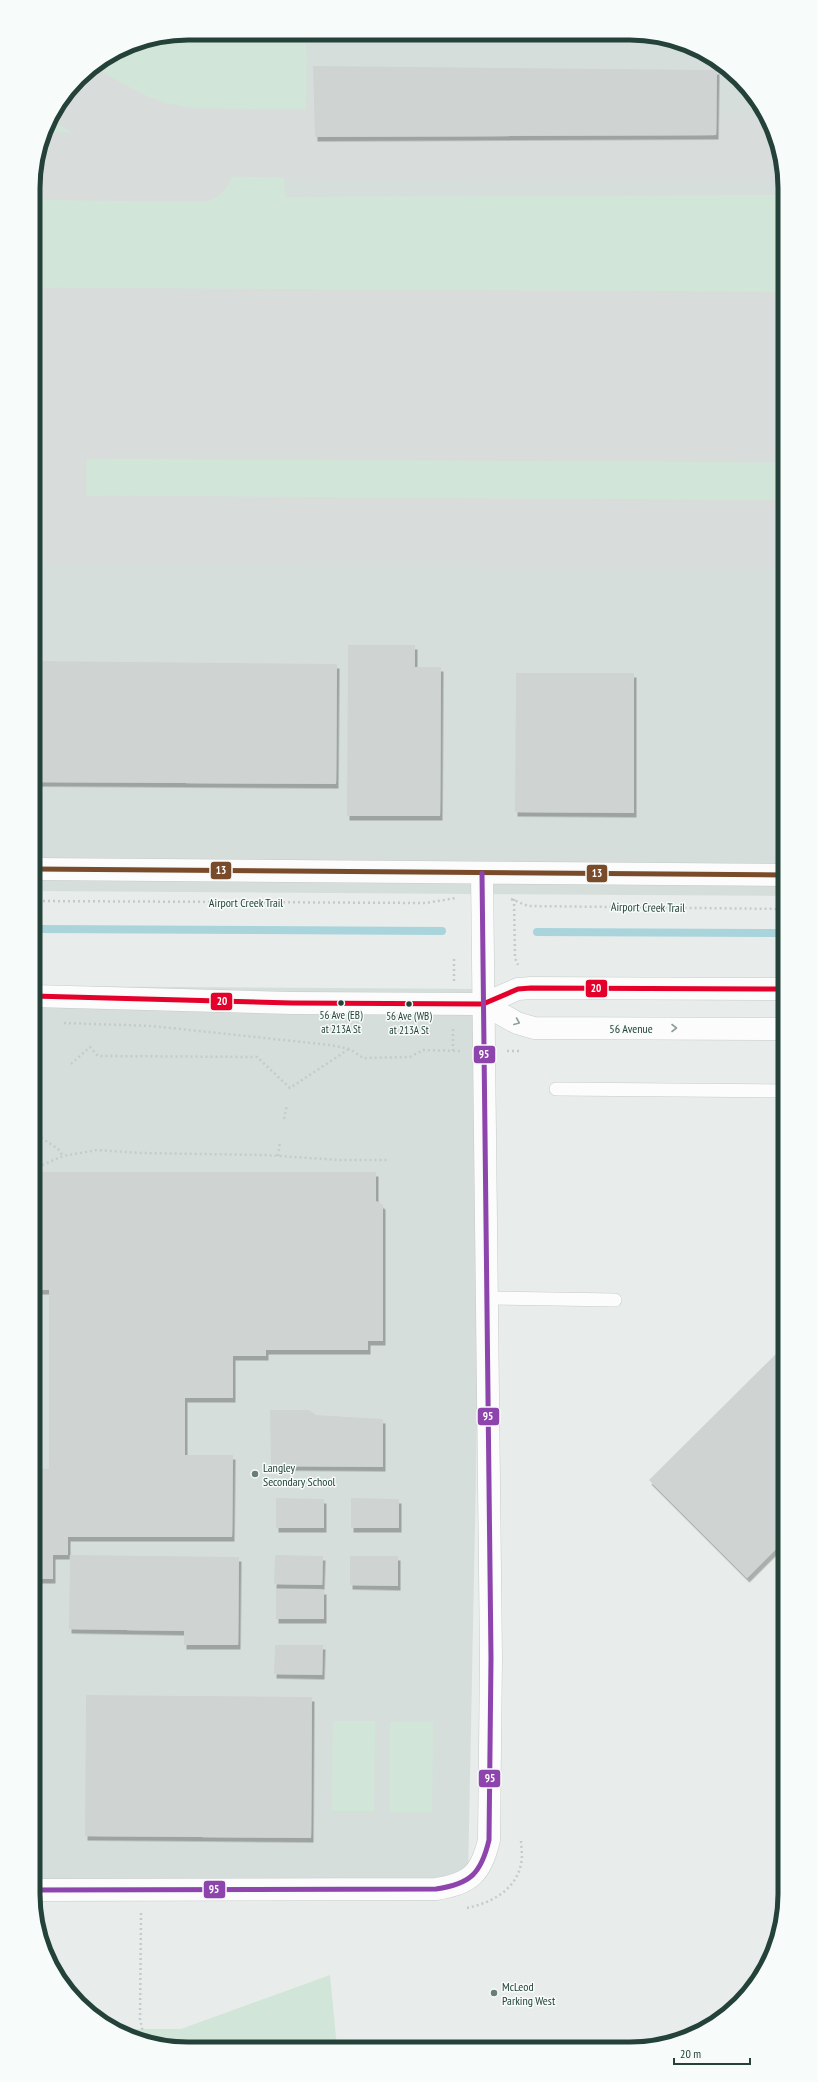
<svg xmlns="http://www.w3.org/2000/svg" width="818" height="2082" viewBox="0 0 818 2082" font-family="'PT Sans Narrow',sans-serif">
  <style>
    .built { fill: #d6dedb }
    .green { fill: #d1e6d8 }
    .lines { fill: none; stroke-linecap: round; stroke-linejoin: round }
    .stream { stroke: #a9d4db; stroke-width: 8 }
    .taxiway { stroke: #d8dddc; stroke-width: 68 }
    .runway { stroke: #d8dddc; stroke-width: 171 }
    .building { fill: #cfd4d2; filter: url(#shadow) }
    .service-casing { stroke: #c5cac8; stroke-width: 14 }
    .minor-casing { stroke: #c5cac8; stroke-width: 23 }
    .secondary-casing { stroke: #c3cbc8; stroke-width: 23 }
    .path { stroke: #c3ccca; stroke-width: 2.5; stroke-dasharray: 2 3; stroke-linecap: butt }
    .service { stroke: #fcfcfc; stroke-width: 13 }
    .minor { stroke: #fcfcfc; stroke-width: 22 }
    .secondary { stroke: #fcfcfc; stroke-width: 22 }
    .bus-1-casing { stroke: #f7fbf9; stroke-width: 8 }
    .bus-2-casing { stroke: #f7fbf9; stroke-width: 8 }
    .bus-3-casing { stroke: #f7fbf9; stroke-width: 8 }
    .bus-1 { stroke: #e4002b; stroke-width: 5 }
    .bus-2 { stroke: #7a4b2a; stroke-width: 5 }
    .bus-3 { stroke: #8e44ad; stroke-width: 5 }
    .oneway { stroke: #909f9b }
    .bus-dot { fill: #24423a; stroke: #f7fbf9; stroke-width: 1.5 }
    .poi-dot { fill: #697e78; stroke: #f7fbf9; stroke-width: 1.5 }
    .labels { text-anchor: middle; dominant-baseline: central; stroke-width: 3; stroke-linejoin: round; paint-order: stroke }
    .bus-label { font-size: 11px; fill: #24423a; stroke: #f7fbf9 }
    .street-label { font-size: 12px; fill: #24423a; stroke: #f7fbf9 }
    .poi-label { font-size: 12px; fill: #24423a; stroke: #f7fbf9; text-anchor: start }
    .rim { fill: none; stroke: #24423a; stroke-width: 5 }
    .line-badge { stroke: #f7fbf9; stroke-width: 1.5 }
    .badge-label { font-size: 11px; text-anchor: middle; font-weight: bold; fill: #fff }
  </style>
  <defs>
    <filter id="shadow"><feDropShadow dx="2.5" dy="4.5" stdDeviation="0" flood-color="#0004"/></filter>
  </defs>
  <rect width="100%" height="100%" fill="#e8edeb"/>
  <path class="built" d="M188,33L660,36L699,49L740,78L764,111L780,148L785,188V896L33,891V177L49,119L85,72L129,45Z
    M33,986L483,989L484,1068L468,1880L33,1890Z"/>
  <path class="green" d="M188,33L305,34L307,60L305,132L187,130L156,126L135,117L77,83L85,72L129,45Z
    M62,102L132,142L151,149L283,154L285,197L785,195V334L33,329V177L49,119Z
    M91,419L785,423V520L102,516L64,479V454Z
    M333,1721H375L374,1811H332Z
    M390,1722H433L432,1812H390Z
    M330,1975L337,2047L158,2046L119,2033L113,2029H181Z"/>
  <g class="lines">
    <path class="stream" d="M33,929L442,931
      M537,932L785,933"/>
    <path class="taxiway" d="M70,92C114,118 142,138 194,142L483,147L780,148
      M36,166L199,168
      M33,529L785,534
      M52,529L53,373"/>
    <path class="runway" d="M33,373L785,377"/>
  </g>
  <path class="building" d="M313,66L717,70L716,135L315,137Z
    M348,645H415V667H441L440,816H347Z
    M33,661L337,664L336,784L33,782Z
    M516,673H634V813L515,812Z
    M33,1172H376V1201L383,1205V1341H368V1350H266V1356H233V1398H185V1455H233L232,1537H68V1555H53V1579H33V1468L49,1469V1290H33Z
    M785,1345V1540L747,1578L649,1480Z
    M270,1410H309L316,1415L383,1419V1467L271,1466Z
    M276,1498L324,1499V1528H276Z
    M351,1498L399,1499V1528H351Z
    M70,1555L239,1557L238,1645H184V1631L69,1629Z
    M275,1555L323,1556L322,1585L274,1584Z
    M350,1556H398V1586L350,1585Z
    M785,1566V1583L776,1574Z
    M276,1589L324,1590V1619H276Z
    M275,1645H323L322,1675L274,1674Z
    M86,1695L312,1697L311,1838L85,1836Z"/>
  <g class="lines">
    <defs>
      <path id="service" d="M556,1089L785,1091
        M487,1298L615,1300"/>
      <path id="minor" d="M33,869L785,875
        M33,1890L436,1889C470,1884 481,1874 489,1840L491,1658L482,873"/>
      <path id="secondary" d="M33,996L292,1003L483,1004L518,989L531,988L785,989
        M483,1004L517,1023L534,1028L785,1029"/>
    </defs>
    <use href="#service" class="service-casing"/>
    <use href="#minor" class="minor-casing"/>
    <use href="#secondary" class="secondary-casing"/>
    <path class="path" d="M511,899L528,906L785,909
      M514,899L515,958L518,965
      M33,901L426,903L456,898
      M454,981V957
      M64,1023L152,1026L330,1045L350,1049L363,1058L410,1057L423,1050L460,1051
      M453,1051V1028
      M507,1051H522
      M71,1064L90,1047L98,1056L257,1057L290,1088L349,1049
      M284,1119L287,1105
      M33,1132L58,1149L63,1156
      M278,1156L280,1142
      M33,1169L63,1156L97,1150L140,1153L265,1155L339,1160H387
      M33,1435H43
      M467,1908C491,1903 516,1890 521,1864C523,1856 521,1847 521,1839
      M141,1913L140,2019L145,2042"/>
    <use href="#service" class="service"/>
    <use href="#minor" class="minor"/>
    <use href="#secondary" class="secondary"/>
    <defs>
      <path id="bus-1" d="M33,996L292,1003L483,1004L518,989L531,988L785,989"/>
      <path id="bus-2" d="M33,869L785,875"/>
      <path id="bus-3" d="M33,1890L436,1889C470,1884 481,1874 489,1840L491,1658L482,873"/>
    </defs>
    <use href="#bus-1" class="bus-1-casing"/>
    <use href="#bus-2" class="bus-2-casing"/>
    <use href="#bus-3" class="bus-3-casing"/>
    <use href="#bus-1" class="bus-1"/>
    <use href="#bus-2" class="bus-2"/>
    <use href="#bus-3" class="bus-3"/>
  </g>
  <defs><path id="oneway-chevron" d="M-2-3.5L2.5 0L-2 3.5" fill="none" stroke-width="1.6" stroke-linecap="round" stroke-linejoin="round"/></defs>
  <g class="oneway">
    <use href="#oneway-chevron" transform="translate(517 1022) rotate(23)"/>
    <use href="#oneway-chevron" transform="translate(674 1028)"/>
  </g>
  <g class="bus-dot">
    <circle cx="341" cy="1003" r="3.5"/>
    <circle cx="409" cy="1004" r="3.5"/>
  </g>
  <g class="poi-dot">
    <circle cx="255" cy="1474" r="4"/>
    <circle cx="494" cy="1993" r="4"/>
  </g>
  <g class="labels">
    <g class="bus-label">
      <text x="341" y="1015">56 Ave (EB)<tspan x="341" dy="14">at 213A St</tspan></text>
      <text x="409" y="1016">56 Ave (WB)<tspan x="409" dy="14">at 213A St</tspan></text>
    </g>
    <g class="street-label">
      <text x="246" y="902">Airport Creek Trail</text>
      <text transform="translate(648 907) rotate(1)">Airport Creek Trail</text>
      <text x="631" y="1028">56 Avenue</text>
    </g>
    <g class="poi-label">
      <text x="263" y="1467">Langley<tspan x="263" dy="14">Secondary School</tspan></text>
      <text x="502" y="1986">McLeod<tspan x="502" dy="14">Parking West</tspan></text>
    </g>
  </g>
  <path d="M0 0H818V2082H0ZM188 40H630A148 148 0 0 1 778 188V1894A148 148 0 0 1 630 2042H188A148 148 0 0 1 40 1894V188A148 148 0 0 1 188 40Z" fill="#f7fbf9" fill-rule="evenodd"/>
  <path class="rim" d="M188 40H630A148 148 0 0 1 778 188V1894A148 148 0 0 1 630 2042H188A148 148 0 0 1 40 1894V188A148 148 0 0 1 188 40Z"/>
  <g class="line-badge">
    <rect x="210" y="861" width="22" height="19" rx="4" fill="#7a4b2a"/>
    <rect x="586" y="864" width="22" height="19" rx="4" fill="#7a4b2a"/>
    <rect x="585" y="979" width="23" height="19" rx="4" fill="#e4002b"/>
    <rect x="210" y="992" width="23" height="19" rx="4" fill="#e4002b"/>
    <rect x="473" y="1045" width="23" height="19" rx="4" fill="#8e44ad"/>
    <rect x="477" y="1407" width="23" height="19" rx="4" fill="#8e44ad"/>
    <rect x="478" y="1769" width="23" height="19" rx="4" fill="#8e44ad"/>
    <rect x="203" y="1880" width="23" height="19" rx="4" fill="#8e44ad"/>
  </g>
  <g class="badge-label">
    <text x="221" y="874">13</text>
    <text x="597" y="877">13</text>
    <text x="596" y="992">20</text>
    <text x="222" y="1005">20</text>
    <text x="484" y="1058">95</text>
    <text x="488" y="1420">95</text>
    <text x="490" y="1782">95</text>
    <text x="214" y="1893">95</text>
  </g>
  <path d="M674 2058v6h76v-6" fill="none" stroke="#24423a" stroke-width="2"/>
  <text x="680" y="2058" font-size="12" fill="#24423a" stroke="#f7fbf9" stroke-width="3" paint-order="stroke">20 m</text>
</svg>
